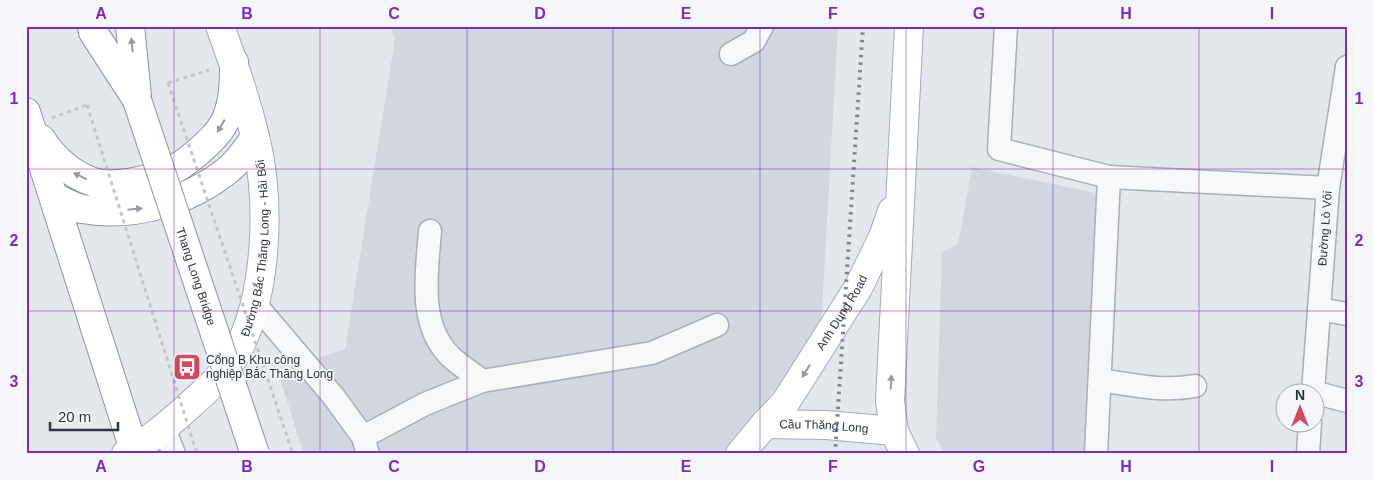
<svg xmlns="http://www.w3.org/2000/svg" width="1373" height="480" viewBox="0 0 1373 480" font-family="Arial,sans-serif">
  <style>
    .built { fill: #d2d6de }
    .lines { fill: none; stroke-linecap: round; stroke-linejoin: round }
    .minor-casing { stroke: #a9aeb7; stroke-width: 25 }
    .major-casing { stroke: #a3abb8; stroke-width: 30 }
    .highway-casing { stroke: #8b94a3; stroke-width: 30 }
    .path { stroke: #c2c5cb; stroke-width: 3; stroke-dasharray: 4 4; stroke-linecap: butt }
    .minor { stroke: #f7f8fa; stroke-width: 22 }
    .major { stroke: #fff; stroke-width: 28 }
    .highway { stroke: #fff; stroke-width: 28 }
    .rail { stroke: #7d8696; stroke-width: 4; stroke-dasharray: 2.5 5; stroke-linecap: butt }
    .highway-bridge-casing { stroke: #8b94a3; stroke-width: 30; stroke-linecap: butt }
    .path-bridge { stroke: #c2c5cb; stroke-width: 3; stroke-dasharray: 4 4; stroke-linecap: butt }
    .highway-bridge { stroke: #fff; stroke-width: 28 }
    .oneway { fill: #959aa2 }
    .grid { fill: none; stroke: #7b2cbf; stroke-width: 1; stroke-opacity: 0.55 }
    .labels { text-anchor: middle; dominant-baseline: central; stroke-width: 4; stroke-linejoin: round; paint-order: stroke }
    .street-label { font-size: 12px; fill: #2b3445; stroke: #f4f6f9 }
    .poi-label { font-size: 12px; fill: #2b3445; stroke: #f4f6f9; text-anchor: start }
    .neatline { fill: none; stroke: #7b2cbf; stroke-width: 2 }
    .grid-label { font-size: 16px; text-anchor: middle; font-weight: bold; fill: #7b2cbf }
  </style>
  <rect width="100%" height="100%" fill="#e4e7ec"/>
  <path class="built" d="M390,26H838L821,328L727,454H304L278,373L345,349L395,39Z
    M972,167L1110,196L1109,454H946L936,439L942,252L958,244Z"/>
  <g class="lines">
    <defs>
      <g id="minor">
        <path d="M1006,26L999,149L1109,177L1328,188"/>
        <path d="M731,54L754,41L762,26"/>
        <path d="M430,231C427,272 417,326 452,358C461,366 472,373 482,381"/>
        <path d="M256,305L334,397L363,437L368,454"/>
        <path d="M1319,309L1347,314"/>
        <path d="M1100,380C1132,385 1163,392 1195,386"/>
        <path id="s1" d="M1313,392L1328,188L1347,67"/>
        <path d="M1313,392L1347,401"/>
        <path d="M164,428L174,454"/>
        <path d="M363,437L425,404L482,381L652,353L717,325"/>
        <path d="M1096,454L1109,177"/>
        <path d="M1308,454L1310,422"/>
      </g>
      <g id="major">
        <path id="s2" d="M765,424L785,403L858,288L883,237L892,211"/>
        <path d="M894,431L890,401L909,26"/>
        <path id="s3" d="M126,454C146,443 164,428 181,413C201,395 223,377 237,352C267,295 271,204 256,141C247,102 234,64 220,26"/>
        <path id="s4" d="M740,454L765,424L826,425L894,431L905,454"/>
      </g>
      <path id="highway" d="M92,26L93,32L137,100
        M130,26L137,96
        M26,112L134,450
        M41,139C54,159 70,174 93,182C112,189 149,180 168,172C184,166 214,140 223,125C234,105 234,84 234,62
        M54,197C63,201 73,207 82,209C133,218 188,202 228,170C239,161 247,149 255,137"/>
    </defs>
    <use href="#minor" class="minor-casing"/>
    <use href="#major" class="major-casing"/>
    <use href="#highway" class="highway-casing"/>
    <path class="path" d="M168,83L209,70
      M52,118L87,105"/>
    <use href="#minor" class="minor"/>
    <use href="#major" class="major"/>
    <use href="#highway" class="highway"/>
    <path class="rail" d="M835,454L863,26"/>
    <defs>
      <g id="highway-bridge">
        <path id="s5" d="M137,100L255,454"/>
      </g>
    </defs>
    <use href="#highway-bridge" class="highway-bridge-casing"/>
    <path class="path-bridge" d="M168,83L293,454
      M87,105L197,454"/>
    <use href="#highway-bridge" class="highway-bridge"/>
  </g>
  <defs><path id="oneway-solid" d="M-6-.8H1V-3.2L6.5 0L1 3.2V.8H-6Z" transform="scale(1.25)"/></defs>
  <g class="oneway">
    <use href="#oneway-solid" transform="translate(132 45) rotate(-96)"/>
    <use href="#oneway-solid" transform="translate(221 126) rotate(120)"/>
    <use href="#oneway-solid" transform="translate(80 176) rotate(-154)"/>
    <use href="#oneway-solid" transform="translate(135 209) rotate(-6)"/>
    <use href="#oneway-solid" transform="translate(806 371) rotate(122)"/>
    <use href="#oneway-solid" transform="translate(891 382) rotate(-87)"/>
  </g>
  <path class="grid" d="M174,26V454M320,26V454M467,26V454M613,26V454M760,26V454M906,26V454M1053,26V454M1199,26V454M26,169H1347M26,311H1347"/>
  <defs>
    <symbol id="bus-square" viewBox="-11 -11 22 22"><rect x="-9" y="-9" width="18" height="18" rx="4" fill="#d1495b" stroke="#f4f6f9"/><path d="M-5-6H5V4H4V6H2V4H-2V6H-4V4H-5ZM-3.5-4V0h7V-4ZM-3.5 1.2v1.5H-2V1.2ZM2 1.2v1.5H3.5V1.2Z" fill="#fff"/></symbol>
  </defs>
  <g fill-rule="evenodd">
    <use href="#bus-square" x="171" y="351" width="32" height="32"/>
  </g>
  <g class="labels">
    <g class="street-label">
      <text stroke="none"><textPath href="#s1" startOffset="164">Đường Lò Vôi</textPath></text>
      <text stroke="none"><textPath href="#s3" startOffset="259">Đường Bắc Thăng Long - Hải Bối</textPath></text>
      <text stroke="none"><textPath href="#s5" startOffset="186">Thang Long Bridge</textPath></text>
      <text stroke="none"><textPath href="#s2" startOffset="136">Anh Dung Road</textPath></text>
      <text stroke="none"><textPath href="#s4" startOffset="98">Cầu Thăng Long</textPath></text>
    </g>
    <g class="poi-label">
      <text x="206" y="360">Cổng B Khu công<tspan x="206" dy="14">nghiệp Bắc Thăng Long</tspan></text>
    </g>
  </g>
  <rect width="1373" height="480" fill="none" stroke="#f4f6f9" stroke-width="55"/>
  <g transform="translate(1300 408)"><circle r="24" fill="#f4f6f9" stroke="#a4a8b1"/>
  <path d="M0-4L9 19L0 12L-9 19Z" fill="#d1495b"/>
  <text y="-8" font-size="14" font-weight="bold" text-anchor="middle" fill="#2b3445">N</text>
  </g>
  <path d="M50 422v8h68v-8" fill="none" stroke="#2b3445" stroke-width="2.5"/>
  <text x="58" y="422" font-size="15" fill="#2b3445" stroke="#f4f6f9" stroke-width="4" paint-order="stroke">20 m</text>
  <rect x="28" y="28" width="1318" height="424" class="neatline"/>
  <g class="grid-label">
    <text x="101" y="19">A</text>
    <text x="247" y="19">B</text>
    <text x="394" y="19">C</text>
    <text x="540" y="19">D</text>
    <text x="686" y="19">E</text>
    <text x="833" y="19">F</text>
    <text x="979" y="19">G</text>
    <text x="1126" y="19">H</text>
    <text x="1272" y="19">I</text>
    <text x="14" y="104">1</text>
    <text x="1359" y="104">1</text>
    <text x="14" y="246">2</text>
    <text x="1359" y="246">2</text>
    <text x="14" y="387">3</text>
    <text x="1359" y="387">3</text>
    <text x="101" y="472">A</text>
    <text x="247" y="472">B</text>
    <text x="394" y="472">C</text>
    <text x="540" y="472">D</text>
    <text x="686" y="472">E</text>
    <text x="833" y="472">F</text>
    <text x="979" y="472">G</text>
    <text x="1126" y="472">H</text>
    <text x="1272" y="472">I</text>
  </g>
</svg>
